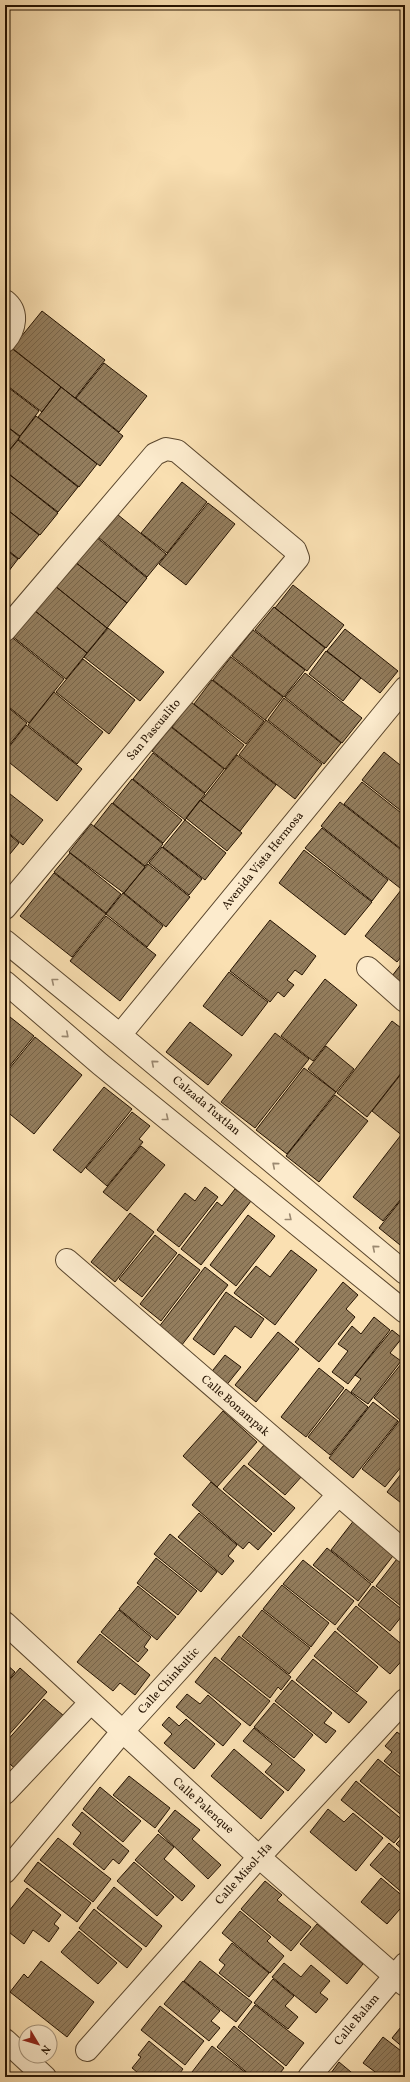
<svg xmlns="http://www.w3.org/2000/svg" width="410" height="2082" viewBox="0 0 410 2082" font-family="Vollkorn,serif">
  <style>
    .building { fill: url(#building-hatch); stroke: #241201 }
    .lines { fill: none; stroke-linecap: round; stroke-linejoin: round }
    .minor-casing { stroke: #5a462d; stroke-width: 24 }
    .minor { stroke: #fcebcd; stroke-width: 22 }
    .oneway { stroke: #9b8971 }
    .labels { text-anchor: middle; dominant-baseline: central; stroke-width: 3; stroke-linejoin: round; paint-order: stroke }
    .street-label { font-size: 12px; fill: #241201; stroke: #fcebcd }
  </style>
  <defs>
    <pattern id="building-hatch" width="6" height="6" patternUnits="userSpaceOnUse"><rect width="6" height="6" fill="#937d5d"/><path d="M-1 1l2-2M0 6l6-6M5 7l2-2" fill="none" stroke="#78654a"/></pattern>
  </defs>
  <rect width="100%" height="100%" fill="#fae0b2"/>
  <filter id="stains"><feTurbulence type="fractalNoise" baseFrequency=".005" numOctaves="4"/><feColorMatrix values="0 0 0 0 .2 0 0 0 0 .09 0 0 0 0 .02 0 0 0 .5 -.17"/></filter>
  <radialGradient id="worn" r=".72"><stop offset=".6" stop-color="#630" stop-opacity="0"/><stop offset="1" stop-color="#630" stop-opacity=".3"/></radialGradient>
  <path class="building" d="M42,311L105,360L75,398L12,348Z
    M10,347L61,387L42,412L5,384V352Z
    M104,363L147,396L119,432L76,398Z
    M5,385L39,411L20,436L5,425Z
    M61,387L123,436L100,466L38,417Z
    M36,416L97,464L79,487L18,439Z
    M5,425L20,437L5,455Z
    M18,440L78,487L58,512L5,471V456Z
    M5,471L58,513L40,535L5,508Z
    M182,482L207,502L167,553L141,533Z
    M208,503L235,524L186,585L159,564Z
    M5,508L39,535L19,559L5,548Z
    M112,510L166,554L147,577L93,533Z
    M91,533L147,578L127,603L70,558Z
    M5,549L18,559L5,576Z
    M70,558L127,603L107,628L50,582Z
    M49,581L107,628L87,653L29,606Z
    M293,585L344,625L326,648L275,608Z
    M29,606L87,653L66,679L7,632Z
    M274,607L325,648L307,671L255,630Z
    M108,628L164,672L140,701L84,657Z
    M345,629L398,671L380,693L327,651Z
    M253,630L305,670L284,697L232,656Z
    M9,635L64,679L29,723L5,704V639Z
    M326,651L361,678L343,701L309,674Z
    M231,657L283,697L265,720L213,680Z
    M83,659L135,700L109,734L56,692Z
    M305,673L362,718L342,743L285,697Z
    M212,680L264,721L246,744L194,704Z
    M54,692L103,732L77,764L28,725Z
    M284,698L341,743L324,764L268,720Z
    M191,702L244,745L225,769L172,727Z
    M5,705L27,723L5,750Z
    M266,720L322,764L295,799L239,755Z
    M26,725L82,769L57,801L5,759V752Z
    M171,727L224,769L205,793L152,751Z
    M384,752L405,769V814L362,780Z
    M153,753L205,794L185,820L133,779Z
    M237,755L276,785L240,831L201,801Z
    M132,779L182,820L163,843L113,803Z
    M362,782L405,816V852L344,804Z
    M5,790L43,820L23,845L5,830Z
    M200,800L242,833L227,851L186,818Z
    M340,802L405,853V883L400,888L321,826Z
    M112,803L163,844L145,866L94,826Z
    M185,820L226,853L205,880L163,847Z
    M91,824L145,867L124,893L69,852Z
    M322,828L388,880L372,901L305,848Z
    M5,831L19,843L5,860Z
    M162,847L202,879L189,895L149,863Z
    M304,850L372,902L345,935L279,883Z
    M70,853L121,894L106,913L54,872Z
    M148,864L190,897L166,927L124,893Z
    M54,873L106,914L72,957L20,916Z
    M405,885V952L397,962L365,936Z
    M123,893L163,926L147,947L106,914Z
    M106,916L156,955L120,1001L70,961Z
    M270,920L316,956L302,975L295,970L287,980L294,985L284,997L278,992L270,1002L230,971Z
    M405,959V986L392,976Z
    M229,972L268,1002L242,1036L203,1006Z
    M325,979L357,1005L313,1061L281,1036Z
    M5,1013L34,1036L5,1072Z
    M392,1021L405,1031V1068L367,1117L337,1093Z
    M190,1022L232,1055L208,1085L166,1052Z
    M275,1033L309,1059L255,1128L221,1102Z
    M35,1037L82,1075L34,1134L5,1110V1074Z
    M326,1046L354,1069L336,1092L308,1069Z
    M304,1068L336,1092L287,1154L256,1130Z
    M405,1069V1135L404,1137L372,1111Z
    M104,1087L132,1109L81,1173L53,1150Z
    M335,1095L368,1121L319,1182L286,1156Z
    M132,1112L150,1126L139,1139L143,1142L107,1186L86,1168Z
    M401,1135L405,1138V1194L383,1221L353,1197Z
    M141,1146L165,1165L127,1211L103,1192Z
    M205,1187L218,1197L179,1247L157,1230L185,1193L195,1201Z
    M235,1189L251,1201L201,1265L181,1249L217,1202L222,1206Z
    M405,1195V1249L379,1228Z
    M130,1213L154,1232L115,1282L91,1262Z
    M248,1215L275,1236L236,1286L210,1265Z
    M155,1235L177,1253L142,1297L119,1279Z
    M291,1250L317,1270L275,1325L234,1293L256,1266L270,1277Z
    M179,1254L200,1270L161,1321L140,1304Z
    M205,1267L228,1285L178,1350L155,1332Z
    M343,1282L358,1295L346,1309L355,1317L319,1362L295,1342Z
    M226,1292L264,1319L251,1338L235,1326L214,1355L193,1339Z
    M374,1317L390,1330L348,1384L332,1372L348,1351L338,1344L352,1326L361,1334Z
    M392,1330L402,1338L390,1353L401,1361L368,1404L351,1392L361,1379L355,1375Z
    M278,1332L299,1349L256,1402L235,1385Z
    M225,1355L241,1367L225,1387L209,1375Z
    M405,1359V1413L400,1420L374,1398Z
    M319,1368L344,1388L306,1437L281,1417Z
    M346,1389L368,1407L330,1455L308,1437Z
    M373,1402L398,1421L353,1478L329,1458Z
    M223,1411L257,1442L217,1487L183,1456Z
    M400,1420L405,1425V1462L385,1487L362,1469Z
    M264,1445L302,1476L285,1495L248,1464Z
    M244,1465L295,1508L274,1532L223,1489Z
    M405,1469V1506L387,1492Z
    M211,1482L272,1534L258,1550L249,1542L243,1549L192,1505Z
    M199,1513L237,1545L228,1556L234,1561L222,1575L178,1537Z
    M355,1519L396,1552L372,1583L331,1550Z
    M170,1534L217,1572L201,1592L154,1554Z
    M327,1548L371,1584L358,1601L313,1565Z
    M400,1555L405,1560V1601L401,1606L376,1586Z
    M156,1558L197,1591L178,1615L137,1583Z
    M303,1560L354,1601L335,1625L283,1584Z
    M282,1585L329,1623L311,1647L263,1609Z
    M138,1586L176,1617L157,1640L119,1609Z
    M373,1586L405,1612L390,1631L358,1605Z
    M356,1606L405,1647V1657L390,1674L337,1629Z
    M119,1610L151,1637L144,1647L148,1650L138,1662L101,1632Z
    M262,1610L310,1648L289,1674L242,1636Z
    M335,1631L378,1667L357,1692L314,1656Z
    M100,1634L150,1675L135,1695L120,1683L113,1691L77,1662Z
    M239,1636L291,1677L281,1690L278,1687L270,1698L221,1659Z
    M215,1657L270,1701L250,1726L195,1682Z
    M313,1659L367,1702L349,1723L296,1680Z
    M5,1663L15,1672L5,1684Z
    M20,1668L47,1692L5,1739V1685Z
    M292,1680L332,1713L324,1723L336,1731L326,1743L275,1701Z
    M187,1694L200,1704L208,1695L241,1724L223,1746L176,1707Z
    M44,1699L64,1716L17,1770L5,1760V1743Z
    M274,1703L313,1735L294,1758L254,1727Z
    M169,1717L179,1726L186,1719L215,1744L194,1769L164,1743L172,1734L162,1725Z
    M405,1725V1735L400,1731Z
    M254,1728L305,1770L288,1791L265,1772L272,1764L243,1741Z
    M397,1732L405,1738V1778L384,1761L392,1752L385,1746Z
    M234,1749L284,1792L261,1819L211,1776Z
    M378,1759L405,1781V1818L360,1781Z
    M129,1776L170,1808L155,1828L113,1795Z
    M356,1781L405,1822V1829L394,1843L341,1800Z
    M100,1787L141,1821L123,1842L83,1809Z
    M328,1809L344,1822L353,1813L383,1838L356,1871L310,1832Z
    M175,1810L200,1830L192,1839L221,1865L208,1879L158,1831Z
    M82,1812L129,1851L119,1864L113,1859L104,1870L73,1844L81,1833L72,1825Z
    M158,1834L174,1847L164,1859L195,1886L182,1901L135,1860Z
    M405,1835V1852L396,1844Z
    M58,1838L111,1879L93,1902L40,1860Z
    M389,1843L405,1857V1895L370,1865Z
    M38,1862L91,1903L77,1922L24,1881Z
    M134,1862L174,1897L157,1916L117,1881Z
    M381,1878L405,1898V1914L400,1909L387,1924L361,1902Z
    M265,1881L282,1895L277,1900L311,1927L291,1951L241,1909Z
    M114,1887L162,1926L146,1947L97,1908Z
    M27,1888L61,1915L54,1924L59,1928L49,1942L33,1930L24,1944L5,1929V1907L9,1911Z
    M94,1909L142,1949L127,1968L79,1928Z
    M240,1911L271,1937L267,1941L284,1956L270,1973L222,1933Z
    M317,1924L363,1964L347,1984L300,1944Z
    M79,1931L117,1963L98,1984L61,1952Z
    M232,1943L269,1973L249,1997L219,1973L225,1965L219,1960Z
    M41,1961L94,2002L67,2037L10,1992L24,1974L28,1978Z
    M200,1961L252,2002L236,2022L184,1981Z
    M284,1963L301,1977L311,1965L330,1981L320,1993L328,1999L316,2013L272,1977Z
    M273,1979L294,1996L285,2006L298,2017L288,2029L254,2003Z
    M183,1981L220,2011L211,2021L220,2028L209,2041L164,2004Z
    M255,2005L304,2043L286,2066L238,2027Z
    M160,2006L204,2041L185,2065L141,2030Z
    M405,2022V2049L392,2038Z
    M234,2026L284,2068L277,2077H252L217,2047Z
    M383,2037L405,2054V2077H382L363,2063Z
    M149,2041L183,2069L177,2077H143L132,2068L141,2057L138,2055Z
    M212,2046L251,2077H199L192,2072Z
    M339,2062L357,2077H328Z"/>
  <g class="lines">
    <defs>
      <path id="minor" d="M5,301C19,312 15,329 5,341
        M5,630L155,454L166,449L177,451L295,550L298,558L5,908
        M5,941L120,1035L405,1273
        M368,968L405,1001
        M5,982L100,1064L405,1312
        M120,1035L405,688
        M67,1260L405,1552
        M5,1623L259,1857L405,1985
        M5,1793L90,1703
        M5,1872L122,1732L338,1495
        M5,2040L45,2077
        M87,2050L259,1857L405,1700
        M309,2077L405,1964"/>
    </defs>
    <use href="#minor" class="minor-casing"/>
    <use href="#minor" class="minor"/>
  </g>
  <defs><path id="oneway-chevron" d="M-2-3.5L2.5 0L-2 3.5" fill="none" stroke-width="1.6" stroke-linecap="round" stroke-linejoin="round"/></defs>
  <g class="oneway">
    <use href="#oneway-chevron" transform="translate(54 981) rotate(-141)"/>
    <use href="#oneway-chevron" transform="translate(66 1035) rotate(41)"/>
    <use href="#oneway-chevron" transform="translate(154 1063) rotate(-140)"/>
    <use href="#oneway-chevron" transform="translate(166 1118) rotate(39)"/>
    <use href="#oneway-chevron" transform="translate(275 1165) rotate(-140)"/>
    <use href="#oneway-chevron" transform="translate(289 1218) rotate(39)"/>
    <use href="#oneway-chevron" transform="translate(375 1248) rotate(-140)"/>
  </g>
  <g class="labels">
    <g class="street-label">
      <text transform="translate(154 730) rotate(-50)">San Pascualito</text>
      <text transform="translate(263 861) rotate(-51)">Avenida Vista Hermosa</text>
      <text transform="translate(206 1106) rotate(40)">Calzada Tuxtlan</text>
      <text transform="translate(235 1406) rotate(41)">Calle Bonampak</text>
      <text transform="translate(169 1681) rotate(-48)">Calle Chinkultic</text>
      <text transform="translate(203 1806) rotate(42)">Calle Palenque</text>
      <text transform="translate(244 1874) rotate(-48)">Calle Misol-Ha</text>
      <text transform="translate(357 2020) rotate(-50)">Calle Balam</text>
    </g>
  </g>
  <rect width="410" height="2082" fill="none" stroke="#fae0b2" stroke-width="20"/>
  <rect x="6" y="6" width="398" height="2070" fill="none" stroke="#241201" stroke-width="2"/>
  <rect x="10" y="10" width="390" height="2062" fill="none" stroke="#241201"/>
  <g transform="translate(38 2044) rotate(128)"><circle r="19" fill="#fcebcd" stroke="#a6947b"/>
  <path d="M0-3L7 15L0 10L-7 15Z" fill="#8f2418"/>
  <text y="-6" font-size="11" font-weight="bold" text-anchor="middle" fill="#241201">N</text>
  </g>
  <rect width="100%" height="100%" filter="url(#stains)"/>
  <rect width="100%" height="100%" fill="url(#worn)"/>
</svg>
